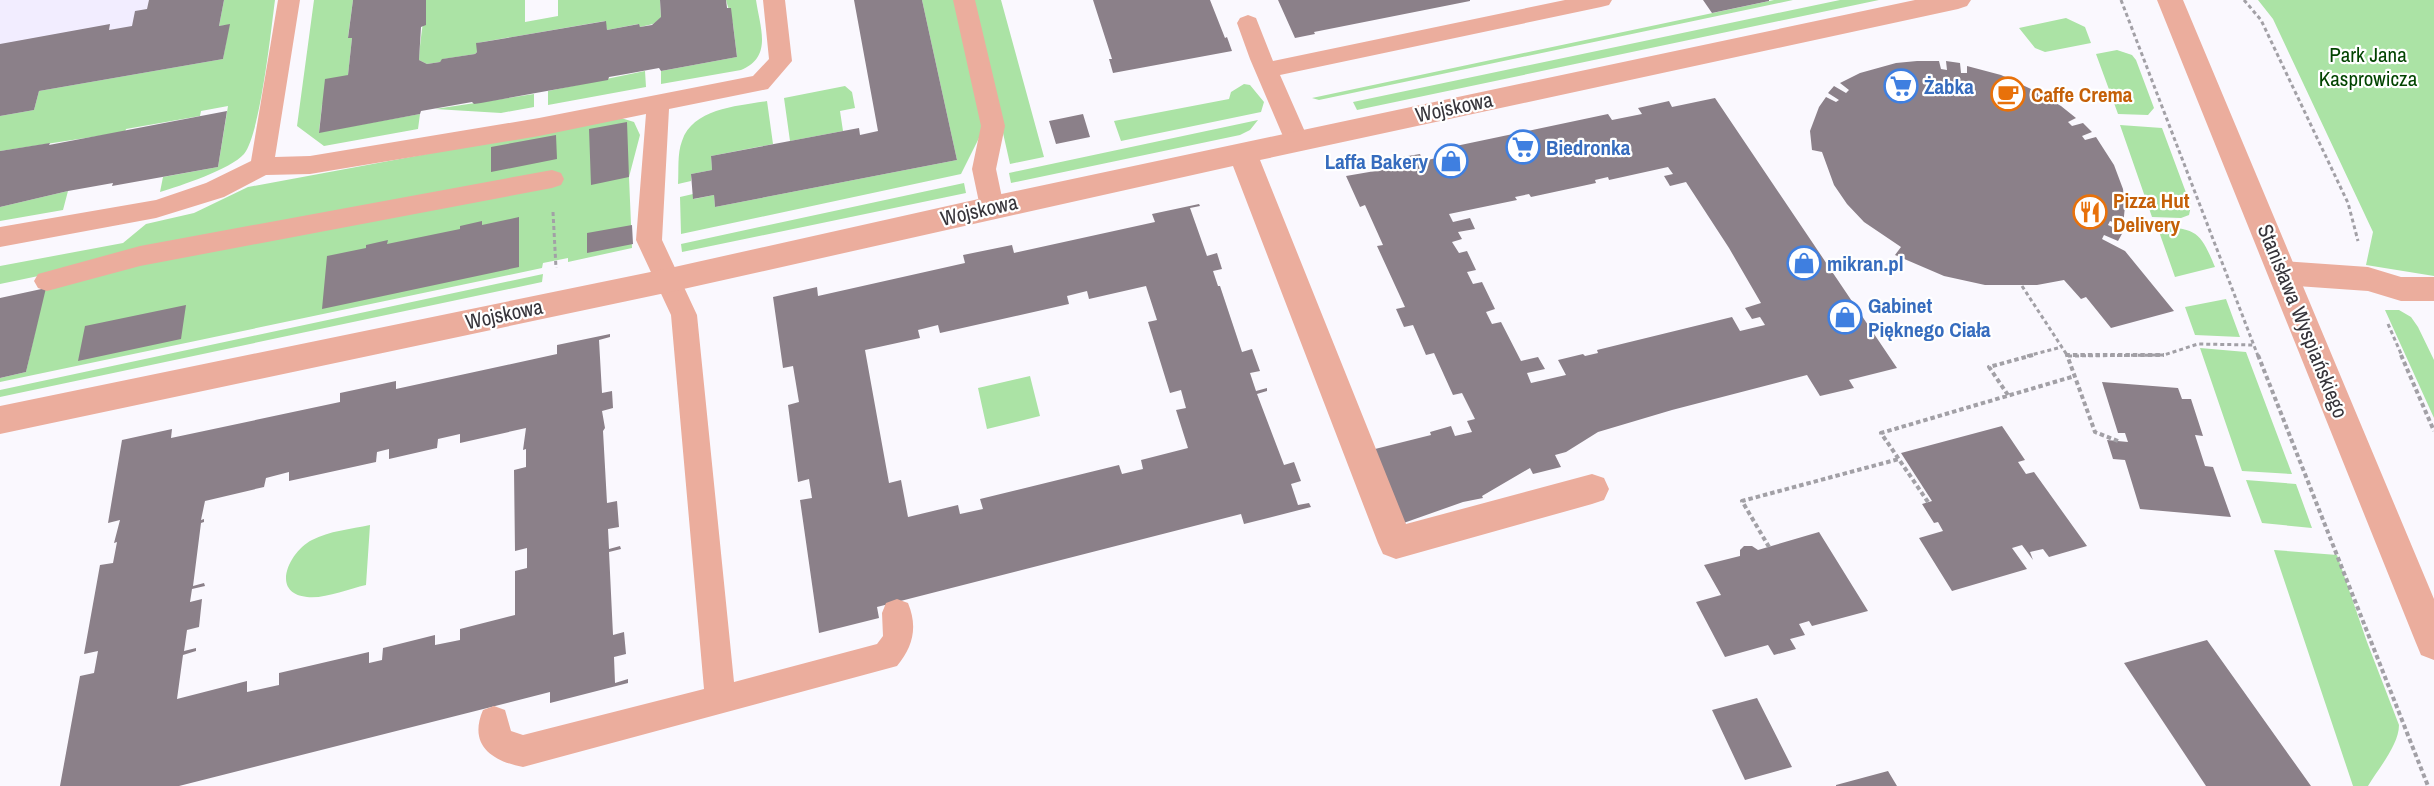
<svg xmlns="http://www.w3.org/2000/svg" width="2434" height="786" viewBox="0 0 2434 786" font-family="'Archivo Narrow',sans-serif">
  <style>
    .built { fill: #f2edff }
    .green { fill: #abe3a5 }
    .building { fill: #8b8089; fill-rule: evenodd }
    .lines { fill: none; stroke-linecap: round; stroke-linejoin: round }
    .path-far1 { stroke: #a2a0a6; stroke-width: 3; stroke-dasharray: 4 3; stroke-linecap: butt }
    .path { stroke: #a2a0a6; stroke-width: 4; stroke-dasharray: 4.5 3; stroke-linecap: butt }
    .service { fill: #ebad9d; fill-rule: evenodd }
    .pedestrian { fill: #ebad9d; fill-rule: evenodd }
    .minor { fill: #ebad9d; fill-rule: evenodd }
    .labels { text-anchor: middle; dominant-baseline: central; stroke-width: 4.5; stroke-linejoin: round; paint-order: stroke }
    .park-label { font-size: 21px; fill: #024400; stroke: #fff }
    .shop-label { font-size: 21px; font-weight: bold; fill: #366cbe; stroke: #fff; text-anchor: start }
    .food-label { font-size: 21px; font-weight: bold; fill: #c56008; stroke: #fff; text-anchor: start }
    .street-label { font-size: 21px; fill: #36343a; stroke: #fff }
  </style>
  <rect width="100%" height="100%" fill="#faf8fe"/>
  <path class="built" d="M0,0H256L249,80L0,129Z"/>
  <path class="green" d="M224,0H275C271,30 260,135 244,154C231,169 180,186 160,192L163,177L218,167L228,106L201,111L200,116L126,129L125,132L0,151V116L34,110L39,91L223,59L229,25L219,26Z
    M314,0H353L348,37L352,38L348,75L322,105L319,132L420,114L418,129L324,146L297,126Z
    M426,0H525V22L558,16V0H660L661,18L653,24L640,27L638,24L607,30L605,21L477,43V52L475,54L443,59L440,62L427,64L419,60C420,39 424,18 426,0Z
    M726,0H756C760,28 773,57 741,70L661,84V71L737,57L733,24Z
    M922,0H954L982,126V132L961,174L681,234L680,197L693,194L694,199L714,195L715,207L957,160Z
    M973,0H1001L1044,157L1010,164Z
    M1774,0H1793L1319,100L1312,98Z
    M1840,0H1879L1357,110L1353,102Z
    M2258,0H2434V276L2366,265L2373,232L2273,19Z
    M2066,18L2085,27L2091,43L2045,52L2035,48L2019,28Z
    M2117,50L2132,55L2136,60L2154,108L2148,115L2118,114L2096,54Z
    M645,71L646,87L548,105V91Z
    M1244,84L1250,85L1264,102L1261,112L1121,141L1114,121L1229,99L1231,92Z
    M845,86L852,92L855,108L840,111L843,131L790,141L784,98Z
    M534,94V107L501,113L435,109Z
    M767,101L773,144L711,156L712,170L691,174V181L678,184C679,170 677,154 682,141C693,108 738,106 767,101Z
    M621,118L634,122L640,135L629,177L632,248L568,262V258L543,263L542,268L0,382V378L26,372L48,274L0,284V266L123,243L146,224L194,213L248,187Z
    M1258,120L1250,130L1240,135L1011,183L1009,173Z
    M2120,125L2162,128L2191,206L2189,215L2181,218L2152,217Z
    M964,183L966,193L682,252L681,244Z
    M68,191L63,210L0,221V207Z
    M2157,226C2197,229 2200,231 2215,267L2175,277Z
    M543,274L542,282L0,397V390Z
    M2226,299L2240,337L2195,335L2185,307Z
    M2385,310H2399L2411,317L2418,327L2434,360V418Z
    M2200,348L2246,352L2292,474L2242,471Z
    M1030,376L1040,416L987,429L978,388Z
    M2246,480L2296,484L2312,528L2262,523Z
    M370,525L366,585C348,589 325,599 307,597C269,593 290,551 312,540C329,531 351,529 370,525Z
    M2274,550L2337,555L2367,642L2399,725C2399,745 2378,769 2368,786H2353Z"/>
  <path class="building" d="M149,0H224L219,26L230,24L223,59L39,91L34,110L0,116V44L110,24L109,30L132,26L135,11L147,9Z
    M353,0H426V25L421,27L419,60L427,64L440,62L442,59L475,54L477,52L476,43L483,42L606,21L607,30L639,24L640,27L652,25L661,17L660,0H726L727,8H731L737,57L661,71L659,68L626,74L609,77L608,80L481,103L474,104L472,102L421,111L420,114L319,133L325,79L348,75L352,38H348Z
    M854,0H922L957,160L715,207L714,195L693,199L691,174L712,170L711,156L859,128L860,135L878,131Z
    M1093,0H1210L1225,38L1227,37L1232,51L1113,73L1109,59H1112Z
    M1278,0H1470V1L1314,32L1315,34L1295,38Z
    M1703,0H1769V1L1712,13Z
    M1917,61H1939L1941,69L1947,70L1946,61L1960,63L1961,73H1967V66L2001,75L2031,89L2061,106L2076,118L2068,122L2072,126L2083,123L2092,132L2082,136L2085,140L2096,137L2114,165L2123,189L2125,206L2123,226L2110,221L2108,225L2123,232L2118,241L2104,235L2102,239L2125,251L2174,311L2111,328L2086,297L2081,299L2064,280L2037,285H1985L1944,276L1895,255L1901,247L1864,222L1847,204L1834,185L1822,152L1812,150L1810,131L1819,107L1826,97L1836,102L1839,100L1828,93L1834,86L1846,93L1849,90L1840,83L1860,73L1896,63Z
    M1715,98L1897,368L1849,380L1854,388L1820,396L1807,375L1672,410L1598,432L1566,452L1555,455L1561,467L1533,474L1530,468L1482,496L1483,498L1463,502L1398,525L1367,451L1431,435L1430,432L1451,426L1455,436L1472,432L1467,421L1475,419L1462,393L1453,395L1434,353L1426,355L1413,325L1404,327L1396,309L1405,307L1377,246L1383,245L1365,205L1360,207L1346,176L1375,171L1371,164L1402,157L1420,154L1423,161L1454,154L1451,147L1608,114L1612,120L1642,114L1638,108L1669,101L1672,107ZM1668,167L1673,174L1664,176L1670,186L1686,182L1729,248L1761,303L1745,308L1752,319L1760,317L1765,325L1740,331L1732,317L1597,350L1598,353L1585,356L1583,354L1558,360L1566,375L1531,383L1527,373L1545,369L1538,357L1521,361L1501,322L1492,324L1486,312L1495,309L1482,282L1473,284L1467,272L1476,270L1467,251L1459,253L1452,242L1462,239L1458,232L1475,229L1470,218L1453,222L1449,214L1517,200L1515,197L1529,194L1531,197L1596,183L1595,180L1608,177L1609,180Z
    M227,111L218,167L112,186L113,183L68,191L0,207V151L50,143L49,145Z
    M1083,114L1090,137L1056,144L1049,121Z
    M627,122L629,177L591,185L589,129Z
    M556,135L557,159L491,172V147Z
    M1199,204L1200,206L1190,208L1207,256L1217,253L1222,269L1213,271L1218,286H1220L1242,352L1252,349L1260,371L1250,373L1256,391L1267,388V391L1257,394L1284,465L1294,462L1301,481L1291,484L1298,505L1309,503L1311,507L1244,524L1241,514L877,607L879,618L819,633L800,500L812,498L809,479L798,482L788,405L799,402L793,366L783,368L773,297L817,287L818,296L965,263L963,255L1012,245L1014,253L1155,222L1152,214ZM1146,286L1157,320L1148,322L1170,393L1181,390L1186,408L1176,410L1188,448L1141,460L1143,469L1122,474L1119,465L980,499L983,509L960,514L958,505L908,517L901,480L889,483L865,350L920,338L918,330L938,325L940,333L1069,304L1067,296L1087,291L1089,299Z
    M519,217V267L322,309L327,256L366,248V245L388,240L387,244L460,229V226L482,221V225Z
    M632,225L633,244L587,253V233Z
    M46,288L26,372L0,378V298Z
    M186,305L181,339L78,361L85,326Z
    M610,334V337L599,340L602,393L612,391L613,408L602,411L605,428L603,431L607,503L617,501L619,527L608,529L609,549L620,546L621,549L609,552L613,635L624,632L626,654L614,657L615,683L628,679V683L550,703V692L179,786H60L80,676L94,673L98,651L84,654L100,565L113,563L117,542L114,543L120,520L108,523L122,440L172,429L171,438L340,402V393L396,381V389L557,354V345ZM526,428L523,450L526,449V467L514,470L515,551L527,548V568L515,571V615L460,629V640L435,645V635L383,648L382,660L369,663V652L279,673V685L247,692V681L177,699L183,655L196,651V648L184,651L187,630L199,627L202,599L190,602L192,589L205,586L204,583L193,586L201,523L204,522V519L201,520L205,501L264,487L266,478L289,472V481L376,462L377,452L389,449V459L437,448L438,439L460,434V443Z
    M2102,382L2178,388L2182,399H2191L2203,436L2195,435L2205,466L2213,467L2231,517L2140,509L2125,460L2113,459L2107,440L2128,442L2125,433H2118Z
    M2002,426L2025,460L2018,462L2026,474L2034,472L2087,546L2049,557L2043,549L2030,552L2033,560L2022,545L2012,548L2027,569L1952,591L1919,538L1943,531L1938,522L1934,523L1922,504L1932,501L1901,453Z
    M1819,532L1868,611L1812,626L1809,621L1799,624L1805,635L1790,639L1796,649L1774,655L1768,645L1725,657L1696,602L1721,595L1704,565L1740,556V550L1744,546H1752L1758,550Z
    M2207,640L2311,786H2206L2124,663Z
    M1757,698L1792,767L1745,780L1712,710Z
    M1888,771L1897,786H1836V785Z"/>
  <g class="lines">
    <path class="path-far1" d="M2121,0L2258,356
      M2244,0L2261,20L2348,203L2358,241
      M553,212L556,268
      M2022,286L2067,355
      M2388,324L2402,356
      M2027,356L2062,347
      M2068,356L2164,355L2198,344L2254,345"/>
    <path class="path" d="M2258,355L2428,786
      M2401,355L2434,431
      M2008,395L1989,367L2033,355
      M2118,441L2095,432L2067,355H2164
      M1928,502L1881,433L2075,376
      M1769,547L1742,501L1899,459"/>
    <path class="service" d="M278,0H300L275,157L310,156L539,118L753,76L769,59L763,0H785L792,61L768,89L669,109L662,240L697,315L734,682L877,644L883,636L882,613L886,603L897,599L908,603C918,627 913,647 897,666L523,767C492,761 468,745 483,710L494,706L505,710L511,731L523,735L704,689L671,315L636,240L646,114L539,136L310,174L266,175L224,197L156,218L0,247V227L156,200L206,183L251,161Z
      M953,0H975L1005,126L996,169L1004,207L1001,214L992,216L983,214L980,207L972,169L981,126Z
      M1565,0H1612L1609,5L1601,7L1280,75L1309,141L1305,147L1297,150L1289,147L1285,141L1250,59L1237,23L1240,18L1248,15L1256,18L1273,61Z
      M552,170L561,173L564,179L561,185L552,188L140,266L47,291L38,288L34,281L38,274L140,246Z"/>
    <path class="pedestrian" d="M2284,261L2368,267L2401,277H2434V301H2401L2368,291L2284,285L2273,282L2268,273L2273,264Z"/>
    <path class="minor" d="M1915,0H1971L1967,6L1958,9L1260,160L1406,524L1592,474L1604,478L1609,489L1604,500L1592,504L1396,559L1383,554L1378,543L1233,166L670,292L0,434V406L670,268L992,196Z
      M2157,0H2183L2434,599V660L2421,655L2416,643Z"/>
  </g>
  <defs>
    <symbol id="supermarket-ring" viewBox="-11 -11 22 22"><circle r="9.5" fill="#fff" stroke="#3f7fe0" stroke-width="1.5"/><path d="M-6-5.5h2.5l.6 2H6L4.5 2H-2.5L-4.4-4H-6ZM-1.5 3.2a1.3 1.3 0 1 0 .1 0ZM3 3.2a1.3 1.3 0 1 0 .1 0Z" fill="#3f7fe0"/></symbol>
    <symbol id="cafe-ring" viewBox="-11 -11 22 22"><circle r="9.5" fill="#fff" stroke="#e8710a" stroke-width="1.5"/><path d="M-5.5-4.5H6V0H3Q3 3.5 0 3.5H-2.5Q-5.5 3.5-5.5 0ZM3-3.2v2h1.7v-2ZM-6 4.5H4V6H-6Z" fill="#e8710a"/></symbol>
    <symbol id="shop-ring" viewBox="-11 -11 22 22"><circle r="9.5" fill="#fff" stroke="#3f7fe0" stroke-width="1.5"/><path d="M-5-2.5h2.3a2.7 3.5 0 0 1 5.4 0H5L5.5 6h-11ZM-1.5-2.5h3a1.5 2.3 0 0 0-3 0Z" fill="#3f7fe0"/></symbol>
    <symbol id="restaurant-ring" viewBox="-11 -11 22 22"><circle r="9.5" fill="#fff" stroke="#e8710a" stroke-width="1.5"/><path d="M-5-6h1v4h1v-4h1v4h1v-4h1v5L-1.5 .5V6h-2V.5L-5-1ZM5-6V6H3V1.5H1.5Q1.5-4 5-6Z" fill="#e8710a"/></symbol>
  </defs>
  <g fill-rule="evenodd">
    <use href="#supermarket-ring" x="1882" y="67" width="38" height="38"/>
    <use href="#cafe-ring" x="1989" y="75" width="38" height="38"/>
    <use href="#supermarket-ring" x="1504" y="128" width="38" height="38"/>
    <use href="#shop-ring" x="1432" y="142" width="38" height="38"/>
    <use href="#restaurant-ring" x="2071" y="193" width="38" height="38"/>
    <use href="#shop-ring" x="1785" y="244" width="38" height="38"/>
    <use href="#shop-ring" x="1826" y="298" width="38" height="38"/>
  </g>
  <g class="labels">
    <g class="park-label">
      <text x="2368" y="54">Park Jana<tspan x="2368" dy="24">Kasprowicza</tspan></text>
    </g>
    <g class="shop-label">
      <text x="1924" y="86">Żabka</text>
      <text x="1546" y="147">Biedronka</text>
      <text x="1428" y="161" text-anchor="end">Laffa Bakery</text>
      <text x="1827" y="263">mikran.pl</text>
      <text x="1868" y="305">Gabinet<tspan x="1868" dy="24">Pięknego Ciała</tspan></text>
    </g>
    <g class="food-label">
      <text x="2031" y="94">Caffe Crema</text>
      <text x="2113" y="200">Pizza Hut<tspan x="2113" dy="24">Delivery</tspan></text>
    </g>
    <g class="street-label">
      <text transform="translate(1454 107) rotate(-12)">Wojskowa</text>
      <text transform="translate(979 210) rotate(-13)">Wojskowa</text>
      <text transform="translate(504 314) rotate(-12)">Wojskowa</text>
      <text transform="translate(2303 321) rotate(68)">Stanisława Wyspiańskiego</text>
    </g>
  </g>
</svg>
